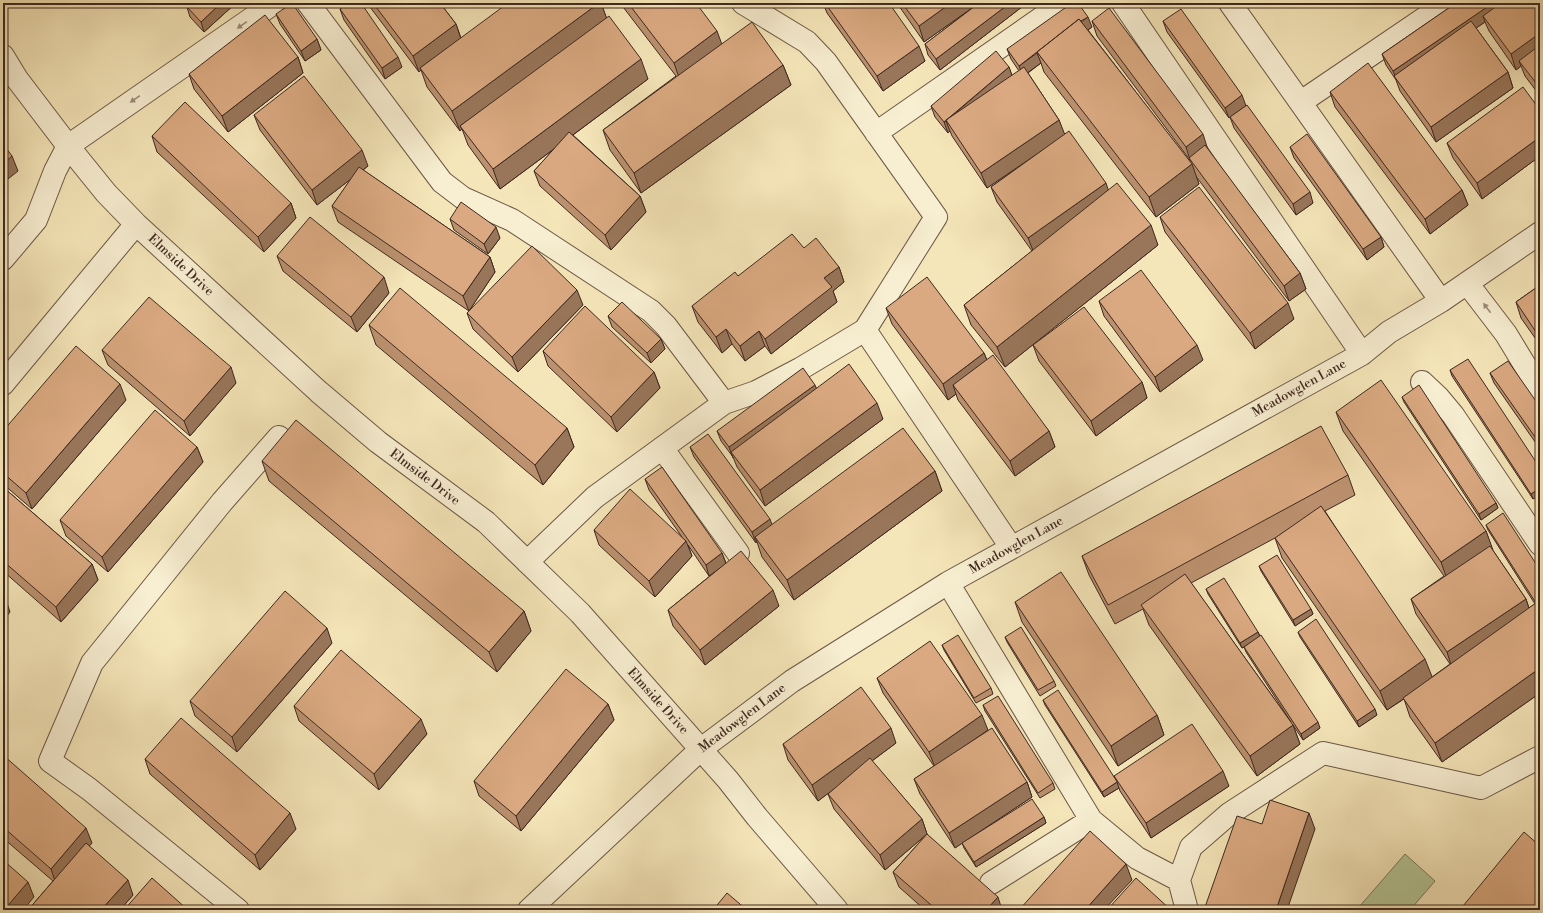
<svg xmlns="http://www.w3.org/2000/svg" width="1543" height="913" viewBox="0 0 1543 913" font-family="'Libre Bodoni',serif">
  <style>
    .green { fill: #b5c694; stroke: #7a785a }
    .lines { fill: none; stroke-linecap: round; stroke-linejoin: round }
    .minor-casing { stroke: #6c5847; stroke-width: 24 }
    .minor { stroke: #f8efd2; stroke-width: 22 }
    .wall { fill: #bb916f; stroke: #3e2921 }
    .shaded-wall { fill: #99765a; stroke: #3e2921 }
    .building { fill: #daa981; stroke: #3e2921 }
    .oneway { fill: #9b8c7a }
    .labels { text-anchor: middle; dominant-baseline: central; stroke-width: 3; stroke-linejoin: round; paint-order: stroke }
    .street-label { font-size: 13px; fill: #3e2921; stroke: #f8efd2 }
  </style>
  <rect width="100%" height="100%" fill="#f5e6b9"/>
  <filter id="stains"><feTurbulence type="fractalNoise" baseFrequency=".005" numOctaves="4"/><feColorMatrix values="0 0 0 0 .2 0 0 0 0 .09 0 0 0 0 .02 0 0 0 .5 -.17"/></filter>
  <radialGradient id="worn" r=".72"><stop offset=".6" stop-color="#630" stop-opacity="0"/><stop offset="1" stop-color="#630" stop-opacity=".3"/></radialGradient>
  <path class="green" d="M1405,854L1435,881L1410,910H1362L1359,907Z"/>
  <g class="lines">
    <defs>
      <path id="minor" d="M308,3L442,182L463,198L512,220L651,311L666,326L724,403
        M1123,3L1362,354
        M1230,3L1441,301
        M3,56L17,79L68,146L106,193L136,224L319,392L378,442L486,522L580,613L728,780L757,817L837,910
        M1301,102L1447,3
        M876,133L1063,3
        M3,259L36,220L55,171L68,146L274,3
        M1467,283L1506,334L1540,390
        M865,330L1011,547
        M1422,382L1438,397L1453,415L1540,544
        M3,384L136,224
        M662,448L738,553
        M527,562L595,497L724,403L756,392L800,369L865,330L936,217L826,62L807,42L743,3
        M948,583L1091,820L1137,858L1179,880
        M991,883L1091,820
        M238,910L89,789L50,761L92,663L222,502L279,437
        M529,910L701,749L792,681L948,583L1362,354L1389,332L1441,301L1540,233
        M1187,910L1179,880L1191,847L1229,814L1323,753L1481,788L1540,757"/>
    </defs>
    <use href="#minor" class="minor-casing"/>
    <use href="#minor" class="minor"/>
  </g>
  <path class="wall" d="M190,3H236L204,32L190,17L187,7Z
    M367,3H440L456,24L461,38L601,3L606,17L648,79L573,135L640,196L646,212L611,250L540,186L534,171L554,149L500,189L468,145L462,129L460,131L427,87L421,70L419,72Z
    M620,3H696L721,44L783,65L791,85L641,193L610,150L603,130L676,76Z
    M823,3H889L925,61L883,91L827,13Z
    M897,3H979L924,42Z
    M979,3H1027L940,70L928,55L925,44Z
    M1456,3H1540V96L1525,76L1521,66L1516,70L1489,31L1485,22L1476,28L1508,72L1513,88L1436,142L1400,91L1396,80L1386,65L1382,54Z
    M340,9L402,67L385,79L344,20Z
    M276,14L317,39L321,50L305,61L280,24Z
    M1092,21L1208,150L1300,273L1306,289L1289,301L1195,175L1199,184L1156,217L1044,72L1041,63L1028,73L1059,120L1064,134L1108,190L1158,245L1005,367L971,325L964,305L1032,251L997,202L991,187L1035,155L987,188L952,136L950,131L948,133L935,117L931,106L1009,67L1012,76L1019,71L1011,59L1007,49L1092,27L1088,30L1190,162V160L1097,36Z
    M1163,21L1246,106L1313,203L1296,215L1234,128L1230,117L1229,118L1167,32Z
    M298,57L303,73L228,132L194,89L189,74Z
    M1330,92L1462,190L1468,205L1430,234L1335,107Z
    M1540,110V156L1482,199L1453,158L1447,143Z
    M254,115L368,166L363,170L490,257L495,272L469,311L338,222L332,206L351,179L317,205L260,130Z
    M152,136L291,203L296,218L264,252L157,152Z
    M1290,147L1381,237L1384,247L1367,260L1294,158Z
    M1160,217L1294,319L1255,349L1165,232Z
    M450,219L500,238L488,254L454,230Z
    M804,248L839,267L844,282L833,291L837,302L771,354L765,346L745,361L732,344L722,353L698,322L692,306L738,276Z
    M277,256L389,293L357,332L283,271Z
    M1540,285V345L1521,318L1516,302Z
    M1099,301L1203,360L1160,392L1104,316Z
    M583,305L518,372L473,329L467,313Z
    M886,308L984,353L987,360L1049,431L1055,447L1015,476L958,400L956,394L948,400L892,324Z
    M608,316L661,339L665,349L651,363L612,327Z
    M369,325L567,428L574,447L543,485L376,345Z
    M1033,345L1142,382L1147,398L1096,436L1039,361Z
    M102,350L236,383L190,436L108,365Z
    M543,351L654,372L660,388L617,432L548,366Z
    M1450,370L1540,468L1533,499L1452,376Z
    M1490,373L1540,407V449L1494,383Z
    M816,388L883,419L765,506L737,467L733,457L721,441L717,431Z
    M1402,397L1496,503L1498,508L1481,520L1404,402Z
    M126,400L32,509L3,484V431Z
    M1336,412L1486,531L1492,549L1526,599L1529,608L1535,604L1488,530L1486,525L1540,570V693L1442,762L1410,717L1404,699L1387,710L1282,558L1275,538L1191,583L1291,722L1246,652L1244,647L1242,648L1208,594L1206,589L1258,632L1260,636L1320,728L1303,740L1293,725L1300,744L1257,776L1149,625L1143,609L1115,624L1089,575L1082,556L1348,475L1355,495L1325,511L1432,677L1450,664L1416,614L1411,599L1444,576L1343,431Z
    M197,447L203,462L108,572L66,536L60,520Z
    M690,447L772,525L935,471L942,491L794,600L762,557L757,542L756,543L694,457Z
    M262,461L524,611L531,631L497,672L269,481Z
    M645,479L722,553L726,563L779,606L705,665L673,626L668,610L716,571L709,576L688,545L692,556L655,597L599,545L594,530L682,537L649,490Z
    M3,487L92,564L98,580L61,622L3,571Z
    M1259,566L1311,609L1313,614L1295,626L1261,571Z
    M1015,602L1157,715L1164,735L1118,766L1022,622Z
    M1298,632L1377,715L1359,727L1300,637Z
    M1005,637L1054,681L1056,686L1040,696L1007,642Z
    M332,643L237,752L195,716L190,701Z
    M942,645L991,688L993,694L976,703L944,650Z
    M877,678L988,730L965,746L1027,782L1032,797L968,839L1044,817L1046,823L976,867L964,848L962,843L955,848L920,794L914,779L934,766L883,693Z
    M1043,700L1116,780L1114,776L1229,786L1151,838L1120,791L1119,788L1104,797L1045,705Z
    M608,704L614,720L521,831L479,796L474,781Z
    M983,705L1053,783L1055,789L1040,798L985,711Z
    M294,706L427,734L379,790L299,721Z
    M896,743L872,761L922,819L927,834L1002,910H925L899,887L893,872L926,835L885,870L834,809L828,794L836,787L818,801L788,760L783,744Z
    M3,755L92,843L89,846L133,895L120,910H28L53,881L3,838Z
    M145,759L296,829L260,870L150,774Z"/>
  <path class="shaded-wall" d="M221,3H236L204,32L201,22Z
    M599,3H601L608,22L460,126L462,129L460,131L452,111Z
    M803,3H811L805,7Z
    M951,3H979L924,42L919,26Z
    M1010,3H1027L940,70L936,59Z
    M1493,3H1510L1483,16L1485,22L1398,81L1396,78L1393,71Z
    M1088,17L1092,27L1044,61L1037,52Z
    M456,24L461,39L420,68L421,70L419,72L413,56Z
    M717,31L724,50L681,83L674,63Z
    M1540,33V52L1519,61L1521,66L1516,70L1511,54Z
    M317,39L321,50L305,61L301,51Z
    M919,46L925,61L883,91L877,76Z
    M1037,53L1041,63L1023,76L1019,66Z
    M298,57L303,73L228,132L222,116Z
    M398,57L402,67L385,79L382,68Z
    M641,59L648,79L500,189L493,169Z
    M783,65L791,85L641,193L634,173Z
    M1009,67L1013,78L946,121Z
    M1508,72L1513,88L1436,142L1431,127Z
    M1242,95L1246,106L1229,118L1225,108Z
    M1059,120L1065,135L987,188L981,173Z
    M946,121L950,131L948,133L944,122Z
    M1203,134L1208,150L1192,162L1190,160L1186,147Z
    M1540,137V156L1482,199L1477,183Z
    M362,150L368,166L317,205L312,190Z
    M12,156L18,171L3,183V164Z
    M1192,164L1199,184L1156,217L1149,197Z
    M1106,183L1111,198L1034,253L1028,238Z
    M1462,190L1468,205L1430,234L1425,219Z
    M1310,192L1313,203L1296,215L1293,204Z
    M640,196L646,212L611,250L605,235Z
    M291,203L296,218L264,252L258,237Z
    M1151,225L1158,245L1005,367L997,347Z
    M496,227L500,238L488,254L484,244Z
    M1381,237L1384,247L1367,260L1363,249Z
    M490,257L495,272L469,311L463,296Z
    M839,267L844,282L833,291L837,302L771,354L765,339L824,278Z
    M1300,273L1306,289L1289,301L1284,286Z
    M384,277L389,293L357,332L351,317Z
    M577,290L583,305L518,372L512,357Z
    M1288,303L1294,319L1255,349L1250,333Z
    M726,329L732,344L722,353L716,337Z
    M759,331L765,346L745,361L740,346Z
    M661,339L665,349L651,363L647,353Z
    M1197,345L1203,360L1160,392L1155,377Z
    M984,353L990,368L953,385L956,394L948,400L943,384Z
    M231,367L236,383L190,436L184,421Z
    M654,372L660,388L617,432L611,417Z
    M1142,382L1147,398L1096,436L1091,421Z
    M120,384L126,400L32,509L26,493Z
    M815,385L819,395L731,452L733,458L729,447Z
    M877,403L883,419L765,506L760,490Z
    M567,428L574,447L543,485L535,465Z
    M1049,431L1055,447L1015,476L1010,461Z
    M197,447L203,462L108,572L102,557Z
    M935,471L942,491L794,600L787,580Z
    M1540,488V495L1533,499L1531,494Z
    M1496,503L1498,508L1481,520L1479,514Z
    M770,519L774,530L755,537L757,542L756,543L752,532Z
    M1486,531L1493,550L1448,582L1441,562Z
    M686,541L692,556L655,597L649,581Z
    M722,553L726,564L709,576L706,565Z
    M92,564L98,580L61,622L56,607Z
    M773,590L779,606L705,665L700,650Z
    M5,597L10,612L3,621V599Z
    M1526,599L1531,615L1452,668L1447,652Z
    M1311,609L1313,614L1295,626L1293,620Z
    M524,611L531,631L497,672L489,652Z
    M327,628L332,643L237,752L232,737Z
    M1258,632L1260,637L1242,648L1240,643Z
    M1425,659L1433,679L1387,710L1380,691Z
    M1540,668V693L1442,762L1435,743Z
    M3,687L7,698L3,703Z
    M608,704L614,720L521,831L516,816Z
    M1375,709L1377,715L1359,727L1357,721Z
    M982,715L988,730L935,767L929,752Z
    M1157,715L1164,735L1118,766L1111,746Z
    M421,719L427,734L379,790L374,774Z
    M1318,722L1320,728L1303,740L1301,734Z
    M1293,725L1300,744L1257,776L1250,756Z
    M891,728L896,743L818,801L812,785Z
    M1223,771L1229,786L1151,838L1146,823Z
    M1027,782L1032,797L955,848L949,833Z
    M1117,782L1119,788L1104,797L1102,792Z
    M290,813L296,829L260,870L255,855Z
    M1309,813L1315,829L1287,910H1276Z
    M1044,817L1046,823L976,867L974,862Z
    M922,819L927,834L885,870L880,855Z
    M86,828L92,843L56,884L51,869Z
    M1126,864L1132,880L1104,910H1085Z
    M128,880L133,895L120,910H101Z
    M28,882L34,897L23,910H4Z
    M998,897L1002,910H986Z"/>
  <path class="building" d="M190,3H221L201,22L187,7Z
    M292,3L317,39L301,51L276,14Z
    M349,3H361L398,57L382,68L340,9Z
    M373,3H440L456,24L413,56Z
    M508,3H599L452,111L420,68Z
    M628,3H696L717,31L674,63Z
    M825,3H889L919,46L877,76Z
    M902,3H951L919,26Z
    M979,3H1010L936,59L925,44Z
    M1072,3H1078L1088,17L1081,21L1079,19L1037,52L1019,66L1007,49Z
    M1456,3H1493L1393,71L1382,54Z
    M1501,3H1540V33L1511,54L1483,16Z
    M1109,8L1203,134L1186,147L1092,21Z
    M1181,9L1242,95L1225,108L1163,21Z
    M265,15L298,57L222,116L189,74Z
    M609,16L641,59L493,169L460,126Z
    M1079,19L1192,164L1149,197L1037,52Z
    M1471,21L1508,72L1431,127L1394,76Z
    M752,22L783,65L634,173L603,130Z
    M1540,45V88L1519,61Z
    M996,51L1009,67L944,122L931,106Z
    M1368,63L1462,190L1425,219L1330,92Z
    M1024,67L1059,120L981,173L946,120Z
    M304,76L362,150L312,190L254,115Z
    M1523,87L1540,110V137L1477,183L1447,143Z
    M185,102L291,203L258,237L152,136Z
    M1247,105L1310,192L1293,204L1230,117Z
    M1069,131L1106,183L1028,238L991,187Z
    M569,132L640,196L605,235L534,171Z
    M1307,134L1381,237L1363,249L1290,147Z
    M3,144L12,156L3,164Z
    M1205,145L1300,273L1284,286L1189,158Z
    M359,167L490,257L463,296L332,206Z
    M1117,183L1151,225L997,347L964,305Z
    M1199,187L1288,303L1250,333L1160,217Z
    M461,202L496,227L484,244L450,219Z
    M310,217L384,277L351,317L277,256Z
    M792,234L804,248L816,238L839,267L824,278L832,287L765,339L759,331L740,346L726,329L716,337L692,306L735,272L738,276Z
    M532,246L577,290L512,357L467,313Z
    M1141,270L1197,345L1155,377L1099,301Z
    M927,277L984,353L943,384L886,308Z
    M1540,285V338L1516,302Z
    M400,288L567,428L535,465L369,325Z
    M149,297L231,367L184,421L102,350Z
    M622,302L661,339L647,353L608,316Z
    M585,306L654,372L611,417L543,351Z
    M1084,307L1142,382L1091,421L1033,345Z
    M76,346L120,384L26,493L3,473V431Z
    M993,355L1049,431L1010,461L953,385Z
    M1468,359L1540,468V488L1531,494L1450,370Z
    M1508,361L1540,407V444L1490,373Z
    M849,364L877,403L760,490L731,452Z
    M803,368L815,385L729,447L717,431Z
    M1381,380L1486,531L1441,562L1336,412Z
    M1419,385L1496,503L1479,514L1402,397Z
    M155,410L197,447L102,557L60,520Z
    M296,420L524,611L489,652L262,461Z
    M1321,426L1348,475L1108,605L1082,556Z
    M903,428L935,471L787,580L755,537Z
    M708,434L770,519L752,532L690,447Z
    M662,467L722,553L706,565L645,479Z
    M3,487L92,564L56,607L3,561Z
    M630,489L686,541L649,581L594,530Z
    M1540,500V507L1537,503Z
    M1321,506L1425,659L1380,691L1275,538Z
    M1503,513L1540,570V600L1536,603L1486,525Z
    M1490,546L1526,599L1447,652L1411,599Z
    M741,551L773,590L700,650L668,610Z
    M1277,555L1311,609L1293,620L1259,566Z
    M1061,572L1157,715L1111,746L1015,602Z
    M1185,574L1293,725L1250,756L1141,605Z
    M1224,578L1258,632L1240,643L1206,589Z
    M285,591L327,628L232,737L190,701Z
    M1540,600V668L1435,743L1403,698Z
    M1316,619L1375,709L1357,721L1298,632Z
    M1021,627L1054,681L1038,690L1005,637Z
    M958,635L991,688L974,698L942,645Z
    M1261,635L1318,722L1301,734L1244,647Z
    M930,641L982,715L929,752L877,678Z
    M341,650L421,719L374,774L294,706Z
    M566,669L608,704L516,816L474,781Z
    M861,687L891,728L812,785L783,744Z
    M1058,690L1116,780L1117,782L1102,792L1043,700Z
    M998,696L1053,783L1038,793L983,705Z
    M181,718L290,813L255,855L145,759Z
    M1192,724L1223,771L1146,823L1114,776Z
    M992,728L1027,782L949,833L914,779Z
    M3,755L86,828L51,869L3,827Z
    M870,758L922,819L880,855L828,794Z
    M1032,799L1044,817L974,862L962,843Z
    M1270,800L1309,813L1276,910H1204L1237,816L1262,824Z
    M1090,831L1126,864L1085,910H1019Z
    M1524,832L1540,846V910H1467L1463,906Z
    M927,834L998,897L986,910H937L893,872Z
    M86,843L128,880L101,910H28Z
    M3,860L28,882L4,910H3Z
    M152,878L188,910H124Z
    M1136,878L1171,910H1107Z
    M727,893L747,910H713Z"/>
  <defs><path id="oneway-solid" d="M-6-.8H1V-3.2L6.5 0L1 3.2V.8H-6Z"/></defs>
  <g class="oneway">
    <use href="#oneway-solid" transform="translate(242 25) rotate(145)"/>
    <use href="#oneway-solid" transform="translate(135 99) rotate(145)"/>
    <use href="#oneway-solid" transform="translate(1487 308) rotate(-127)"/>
  </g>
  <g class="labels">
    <g class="street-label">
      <text transform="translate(181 265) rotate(43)">Elmside Drive</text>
      <text transform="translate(1299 388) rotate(-29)">Meadowglen Lane</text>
      <text transform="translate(425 477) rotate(37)">Elmside Drive</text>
      <text transform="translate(1016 545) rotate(-29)">Meadowglen Lane</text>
      <text transform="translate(658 701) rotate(48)">Elmside Drive</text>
      <text transform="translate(742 718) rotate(-37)">Meadowglen Lane</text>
    </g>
  </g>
  <rect width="1543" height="913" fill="none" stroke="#f5e6b9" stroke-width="16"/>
  <rect x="4" y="4" width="1535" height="905" fill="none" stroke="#3e2921" stroke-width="2"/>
  <rect x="8" y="8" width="1527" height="897" fill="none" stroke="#3e2921"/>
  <rect width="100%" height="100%" filter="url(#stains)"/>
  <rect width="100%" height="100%" fill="url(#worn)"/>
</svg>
